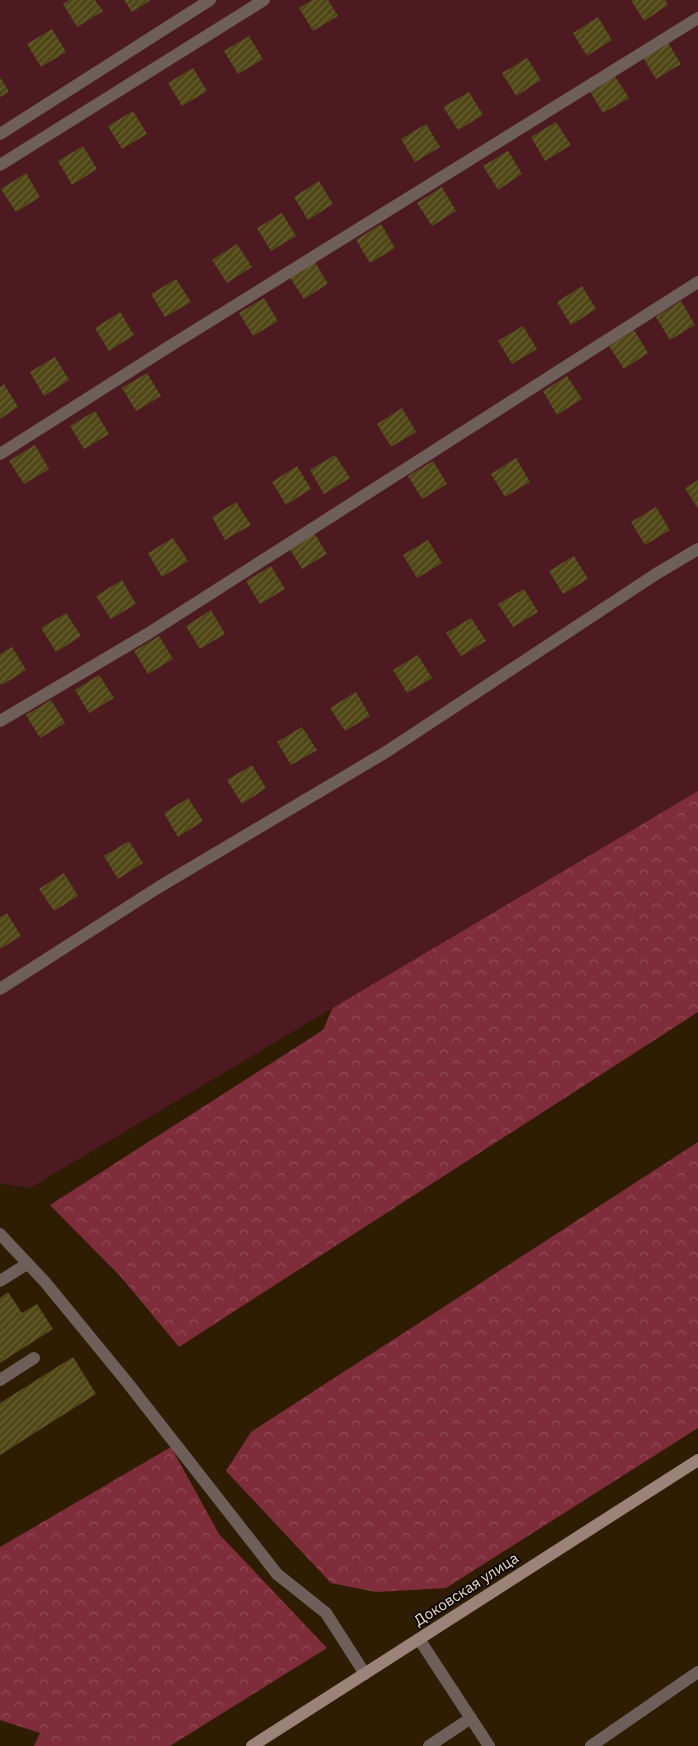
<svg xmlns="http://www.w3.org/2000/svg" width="698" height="1746" viewBox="0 0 698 1746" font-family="'IBM Plex Sans',sans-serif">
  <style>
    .forest { fill: url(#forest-crowns) }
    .garden { fill: #4d1a22 }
    .building { fill: url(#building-hatch) }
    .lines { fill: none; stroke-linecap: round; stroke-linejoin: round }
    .lane { stroke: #6e5f5a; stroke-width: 12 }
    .street { stroke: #6e5f5a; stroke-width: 12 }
    .secondary { stroke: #9b837a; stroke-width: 12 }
    .labels { text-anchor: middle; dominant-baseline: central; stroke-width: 4; stroke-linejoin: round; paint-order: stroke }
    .street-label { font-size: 15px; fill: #e8dccd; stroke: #100802 }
  </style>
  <defs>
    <pattern id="forest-crowns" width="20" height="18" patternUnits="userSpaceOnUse" patternTransform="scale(1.25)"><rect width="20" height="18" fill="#7f2d3b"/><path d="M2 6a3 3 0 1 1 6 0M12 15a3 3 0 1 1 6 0" fill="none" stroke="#914b56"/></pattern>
    <pattern id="building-hatch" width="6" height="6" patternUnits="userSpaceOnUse" patternTransform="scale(1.25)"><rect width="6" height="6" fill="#504716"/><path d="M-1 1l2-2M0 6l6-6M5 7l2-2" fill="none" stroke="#696137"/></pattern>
  </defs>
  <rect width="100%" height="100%" fill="#2e1c03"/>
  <path class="forest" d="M698,707V1012L179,1347L121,1277L50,1205L323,1030L346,977Z
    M698,1142V1428L446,1588L376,1592L331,1583L226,1471L251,1432Z
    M171,1447L219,1534L327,1648L170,1746H34L40,1733L0,1720V1547Z"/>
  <path class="garden" d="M0,0H698V791L30,1188L0,1183Z"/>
  <path class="building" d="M69,0H95L103,11L77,27L63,4Z
    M124,0H151L132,12Z
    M312,0H328L338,16L313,31L299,8Z
    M631,0H665L668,5L644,21Z
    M598,17L612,40L587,56L573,33Z
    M52,29L66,52L41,67L27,44Z
    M249,36L263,59L238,74L224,51Z
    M667,41L681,64L656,79L642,56Z
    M527,58L541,80L516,96L502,73Z
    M193,68L207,91L182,106L168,83Z
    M614,75L629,98L603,113L589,90Z
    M0,77L9,92L0,97Z
    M469,92L483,115L458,130L443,107Z
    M133,111L147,134L122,149L108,126Z
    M556,122L571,145L545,161L531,137Z
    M426,124L440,147L415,162L401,139Z
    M83,146L97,169L72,185L58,161Z
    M508,151L522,174L498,190L483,166Z
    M26,173L40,197L16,212L1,189Z
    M319,181L333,204L308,220L294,197Z
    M442,187L456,211L432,226L417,203Z
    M282,213L296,236L271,251L257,228Z
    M381,224L395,248L370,263L356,240Z
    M237,244L252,267L227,283L212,260Z
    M314,260L328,284L304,299L289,276Z
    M176,279L191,302L165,317L151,294Z
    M582,286L596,309L571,325L557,302Z
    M264,298L278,321L253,336L239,313Z
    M681,301L695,325L670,340L656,317Z
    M120,312L134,335L109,351L95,328Z
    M523,326L537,349L512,364L498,341Z
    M634,330L648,353L624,369L609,346Z
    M55,357L69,380L44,396L30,372Z
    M147,373L161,396L136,411L122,388Z
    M567,376L582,399L557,415L543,391Z
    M4,384L18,407L0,419V387Z
    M402,408L416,432L391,447L377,424Z
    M95,411L109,434L84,449L70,426Z
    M35,445L49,469L24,484L9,461Z
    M335,455L350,478L324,494L310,470Z
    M516,458L530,482L505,497L491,474Z
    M433,461L447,484L422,499L408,476Z
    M297,466L311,489L286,505L272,482Z
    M698,480V509L685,488Z
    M236,502L251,525L225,540L212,517Z
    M656,507L670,530L645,545L631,522Z
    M313,531L327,554L302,569L288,546Z
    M173,538L188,561L162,577L148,553Z
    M428,540L442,563L417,578L403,555Z
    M574,556L588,579L563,594L549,571Z
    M271,566L285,589L260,604L246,581Z
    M122,580L136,604L111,619L96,596Z
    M524,589L538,612L513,627L498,604Z
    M211,610L225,634L200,649L186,626Z
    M66,613L81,636L56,652L41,628Z
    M471,618L486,641L461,656L446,633Z
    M159,636L173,659L148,674L134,651Z
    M12,647L26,670L2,685L0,683V654Z
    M418,655L432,678L407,693L393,670Z
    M99,675L114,698L89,713L75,690Z
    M356,692L370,716L345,731L330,708Z
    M51,700L65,723L40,738L26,715Z
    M302,727L317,750L291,765L277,742Z
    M252,765L266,788L242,804L227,780Z
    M188,798L203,821L178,837L164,813Z
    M129,841L143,863L118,879L104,856Z
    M64,873L78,896L54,911L39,889Z
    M7,913L21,936L0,949V917Z
    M8,1292L22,1313L37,1304L53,1329L0,1363V1298Z
    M73,1357L96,1394L0,1455V1403Z"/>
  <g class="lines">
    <path class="lane" d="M0,134L210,0
      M0,165L264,0
      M0,454L173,344L698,18
      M0,721L149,633L698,282
      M0,989L159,887L386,752L656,574L698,549
      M0,1234L45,1282L127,1382L277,1574L326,1613L365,1674
      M0,1281L27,1264
      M0,1380L34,1358
      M429,1746L471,1718
      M591,1746L698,1672"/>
    <path class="street" d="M419,1639L489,1746"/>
    <path class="secondary" d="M252,1746L698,1460"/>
  </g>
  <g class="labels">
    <g class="street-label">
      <text transform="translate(466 1589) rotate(-33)">Доковская улица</text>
    </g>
  </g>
</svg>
